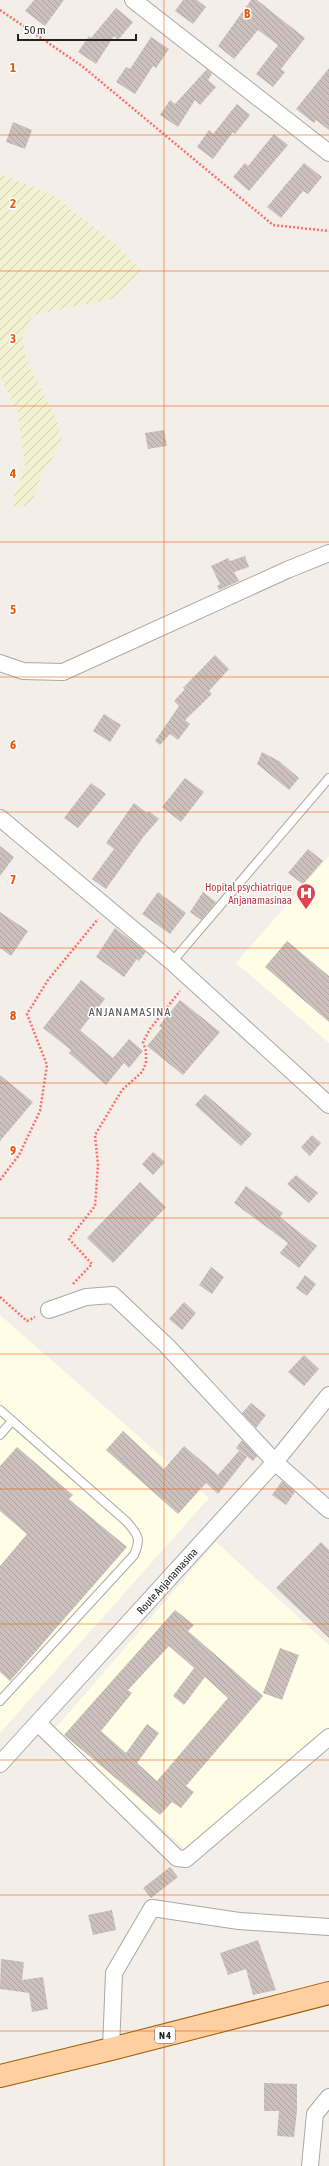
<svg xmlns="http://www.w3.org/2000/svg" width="329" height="2166" viewBox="0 0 329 2166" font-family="'Asap Condensed',sans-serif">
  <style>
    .education { fill: #fffde5 }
    .farmland { fill: url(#farmland-furrows) }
    .building { fill: url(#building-back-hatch); fill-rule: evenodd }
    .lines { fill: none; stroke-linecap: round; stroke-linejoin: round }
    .service-casing { stroke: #a9a9a9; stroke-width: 10 }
    .minor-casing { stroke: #a9a9a9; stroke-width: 18 }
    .primary-casing { stroke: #a05d00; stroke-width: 24 }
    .path { stroke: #ff6f6d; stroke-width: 2.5; stroke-dasharray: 2 2; stroke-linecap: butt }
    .service { stroke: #fff; stroke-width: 8 }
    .minor { stroke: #fff; stroke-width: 16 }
    .primary { stroke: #ffcea1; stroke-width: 22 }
    .grid { fill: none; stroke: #e8590c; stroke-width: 1; stroke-opacity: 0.55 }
    .labels { text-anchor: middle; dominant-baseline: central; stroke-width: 3; stroke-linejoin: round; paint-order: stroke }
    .shield { fill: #fff; stroke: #646464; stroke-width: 1 }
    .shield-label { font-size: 10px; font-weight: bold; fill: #222 }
    .health-label { font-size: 11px; fill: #be3a42; stroke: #fff; text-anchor: end }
    .street-label { font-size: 11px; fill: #222; stroke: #fff }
    .neighbourhood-label { font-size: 12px; letter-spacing: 1px; fill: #555; stroke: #fff }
    .grid-label { font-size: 13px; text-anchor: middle; font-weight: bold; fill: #e8590c; stroke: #fff; stroke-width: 3; stroke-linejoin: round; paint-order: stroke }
  </style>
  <defs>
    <pattern id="farmland-furrows" width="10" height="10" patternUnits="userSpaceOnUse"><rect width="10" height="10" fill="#f2f2d3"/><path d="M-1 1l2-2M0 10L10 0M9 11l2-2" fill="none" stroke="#cfcfb5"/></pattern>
    <pattern id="building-back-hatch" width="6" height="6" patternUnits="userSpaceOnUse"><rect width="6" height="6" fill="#cbc0bb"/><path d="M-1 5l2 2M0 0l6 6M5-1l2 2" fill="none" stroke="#aea5a0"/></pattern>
  </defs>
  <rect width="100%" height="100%" fill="#f3eee8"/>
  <path class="education" d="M329,856V1043L236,963Z
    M0,1315L209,1498L0,1733Z
    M216,1542L329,1645V1734L187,1851L54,1730Z"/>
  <path class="farmland" d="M0,174L53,195L113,242L141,270L112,299L33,315L22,338L26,360L55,416L62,442L41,476L34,497L25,506L17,508L14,506V495L25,467L18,413L0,376Z"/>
  <path class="building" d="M34,0H64L45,26L25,11Z
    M183,0H197L206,7L193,24L175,11Z
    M251,0H257L305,38L281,69L285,72L273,87L256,74L278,45L258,30L234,59L218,46Z
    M116,8L133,22L118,40L114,36L96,64L78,52L89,36L91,38Z
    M151,37L169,49L156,68L153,66L135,94L116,82L126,67L130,69Z
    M329,68V130L316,120L314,123L296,109Z
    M207,69L212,74L208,80L216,87L200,105L195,100L178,127L160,115L170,100L175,104Z
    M237,104L250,115L235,134L233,132L213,159L197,147L209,130L213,134Z
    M13,122L32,130L25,149L6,142Z
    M274,134L288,145L249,191L233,177L245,163L248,166Z
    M304,163L322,177L308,194L303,191L281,218L267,207Z
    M164,430L167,446L148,449L145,433Z
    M245,556L249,567L234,572L239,581L219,590L217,586L220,584L211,566L228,558L230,561Z
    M215,655L229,669L209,691L212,694L185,720L190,724L178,740L170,734L160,745L155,741L179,706L174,701L185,689L183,688Z
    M104,714L121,725L110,742L93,731Z
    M262,752L279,761L299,778L289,790L257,764Z
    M185,778L204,792L181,822L162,807Z
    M91,783L106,794L78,828L64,818Z
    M134,803L147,813L149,811L159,819L144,836L106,889L92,879L114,849L106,843Z
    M0,846L14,857L0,876Z
    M308,849L323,861L303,884L288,873Z
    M158,892L186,913L170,934L142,914Z
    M203,892L216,902L201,920L190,912Z
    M0,912L28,931L11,956L0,948Z
    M115,928L146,952L139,961L137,959L124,977L96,957Z
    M287,941L329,976V1022L265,967Z
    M81,980L105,999L80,1030L113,1058L129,1039L143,1051L129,1068L124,1063L106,1085L69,1053L71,1050L43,1028Z
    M180,1000L220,1032L183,1075L147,1046L162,1028L159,1026Z
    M0,1075L33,1102L0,1141Z
    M205,1094L252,1134L241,1146L195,1105Z
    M312,1135L321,1143L310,1156L301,1147Z
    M153,1152L165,1162L153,1175L142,1164Z
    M296,1175L318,1193L309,1203L287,1184Z
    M140,1182L166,1207L113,1263L87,1238Z
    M246,1186L283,1213L280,1217L317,1246L299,1268L280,1253L288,1243L234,1203Z
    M211,1267L224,1277L212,1294L199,1285Z
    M305,1275L316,1284L307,1296L296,1288Z
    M184,1302L196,1313L182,1330L169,1319Z
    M304,1355L319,1369L304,1386L288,1372Z
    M251,1403L266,1415L256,1428L242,1413Z
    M123,1431L164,1469L184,1446L218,1475L239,1451L247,1457L218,1494L206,1483L178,1514L106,1450Z
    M242,1440L257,1456L253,1461L236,1448Z
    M17,1447L73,1495L69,1499L127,1547L10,1681L0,1672V1566L27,1534L0,1511V1466Z
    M282,1481L295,1492L286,1505L272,1495Z
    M321,1542L329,1550V1638L276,1588Z
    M175,1610L194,1625L188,1631L263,1696L186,1786L194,1792L181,1808L172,1802L160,1815L64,1735ZM169,1646L194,1668L173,1696L184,1705L205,1677L228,1698L157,1781L137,1763L159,1733L147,1724L126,1753L101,1731L132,1693L128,1690Z
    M280,1648L299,1655L282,1700L263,1693Z
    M170,1867L178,1877L151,1898L143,1888Z
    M112,1910L116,1930L93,1935L88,1915Z
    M258,1940L276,1990L253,1995L246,1969L228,1975L220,1953Z
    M1,1959L24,1962L22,1980L43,1977L48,2009L32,2012L29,1993L0,1989Z
    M264,2083L297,2084V2111L294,2137L277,2136L279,2111H264Z"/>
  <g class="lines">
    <defs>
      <path id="service" d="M172,962L329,778
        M0,1410L127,1522C139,1536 141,1539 134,1555L0,1701
        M0,1435L12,1421"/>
      <path id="minor" d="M133,0L329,153
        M0,663L23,671L63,672L287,570L329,553
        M0,818L172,962L329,1105
        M49,1310L86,1297L113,1295L167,1346L275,1462L329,1510
        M38,1723L177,1858L186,1859L329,1737
        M0,1764L275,1462L329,1395
        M111,2049L114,1973L152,1908L239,1921L329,1927
        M310,2166L315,2114L329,2097"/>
      <path id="primary" d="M0,2076L111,2049L329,1993"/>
    </defs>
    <use href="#service" class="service-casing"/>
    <use href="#minor" class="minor-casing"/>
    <use href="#primary" class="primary-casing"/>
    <path class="path" d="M0,10L82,66L273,225L329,231
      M0,1180L19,1155L40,1111L47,1065L27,1014L48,980L98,919
      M73,1284L92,1264L69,1239L95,1206L98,1165L95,1135L122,1090L142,1072L146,1063V1051L143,1042L150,1029L180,991
      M0,1297L27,1321L35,1317"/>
    <use href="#service" class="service"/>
    <use href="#minor" class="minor"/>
    <use href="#primary" class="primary"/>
  </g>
  <path class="grid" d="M164,0V2166M0,135H329M0,271H329M0,406H329M0,542H329M0,677H329M0,812H329M0,948H329M0,1083H329M0,1218H329M0,1354H329M0,1489H329M0,1624H329M0,1760H329M0,1895H329M0,2031H329"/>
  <defs>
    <symbol id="hospital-pin" viewBox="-11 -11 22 30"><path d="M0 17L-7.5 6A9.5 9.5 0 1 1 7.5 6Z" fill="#e0444e" stroke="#fff"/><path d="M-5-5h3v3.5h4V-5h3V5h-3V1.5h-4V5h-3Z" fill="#fff"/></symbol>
  </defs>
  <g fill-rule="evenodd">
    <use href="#hospital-pin" x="295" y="882" width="22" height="30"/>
  </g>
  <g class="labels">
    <rect class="shield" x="155" y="2027" width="20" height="16" rx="3"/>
    <g class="shield-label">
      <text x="165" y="2035">N 4</text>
    </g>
    <g class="health-label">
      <text x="292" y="887">Hopital psychiatrique<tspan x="292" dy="13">Anjanamasinaa</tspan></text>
    </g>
    <g class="street-label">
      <text transform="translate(167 1581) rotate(-48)">Route Anjanamasina</text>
    </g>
    <g class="neighbourhood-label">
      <text x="130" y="1012">ANJANAMASINA</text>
    </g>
  </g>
  <g class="grid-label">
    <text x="247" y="18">B</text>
    <text x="13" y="72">1</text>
    <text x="13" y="208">2</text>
    <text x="13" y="343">3</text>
    <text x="13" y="478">4</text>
    <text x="13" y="614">5</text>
    <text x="13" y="749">6</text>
    <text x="13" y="884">7</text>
    <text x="13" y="1020">8</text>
    <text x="13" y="1155">9</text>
  </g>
  <path d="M18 34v6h118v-6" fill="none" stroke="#222222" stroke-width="2"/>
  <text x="24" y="34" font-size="12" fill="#222222" stroke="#ffffff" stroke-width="3" paint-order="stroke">50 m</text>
</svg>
